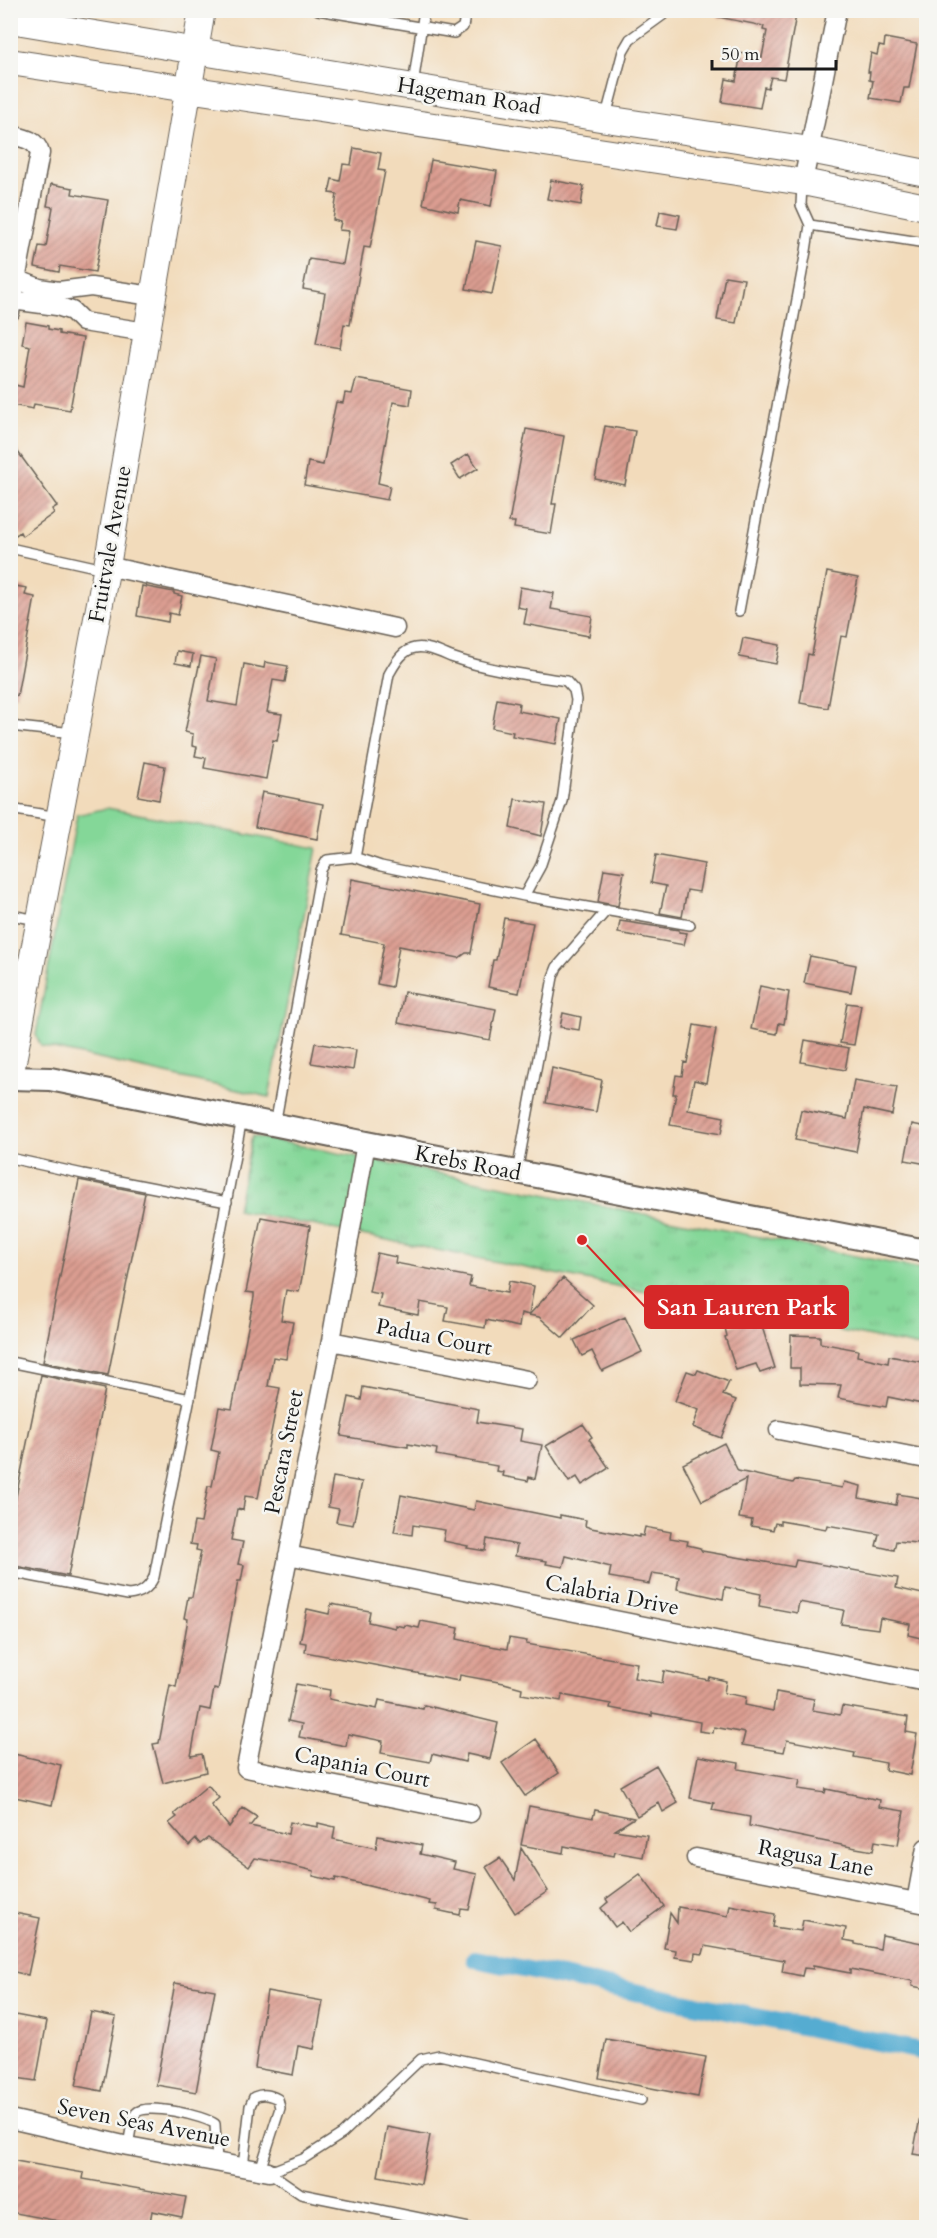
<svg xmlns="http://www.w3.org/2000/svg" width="937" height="2238" viewBox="0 0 937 2238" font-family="Cardo,serif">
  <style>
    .grass { fill: #84d798; stroke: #507a5a; stroke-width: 1.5 }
    .park { fill: url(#park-tufts); stroke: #507a5a; stroke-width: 1.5 }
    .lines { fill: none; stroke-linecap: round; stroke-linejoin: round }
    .canal { stroke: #55acd1; stroke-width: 18 }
    .building { fill: url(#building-hatch) }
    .service-casing { stroke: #675f54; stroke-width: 12 }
    .minor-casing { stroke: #675f54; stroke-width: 21 }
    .tertiary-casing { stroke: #675f54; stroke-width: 26 }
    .secondary-casing { stroke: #675f54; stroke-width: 28 }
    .service { stroke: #fff; stroke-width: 9 }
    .minor { stroke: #fff; stroke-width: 18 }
    .tertiary { stroke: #fff; stroke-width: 22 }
    .secondary { stroke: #fff; stroke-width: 26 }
    .labels { text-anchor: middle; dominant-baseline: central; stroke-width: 5; stroke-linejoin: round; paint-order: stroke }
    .street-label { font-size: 22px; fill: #1c1c1c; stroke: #f6f6f2 }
    .leader { fill: none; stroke: #d62828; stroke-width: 2 }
    .callout-dot { fill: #d62828; stroke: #f6f6f2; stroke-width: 2 }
    .callout { fill: #d62828; stroke: #d62828; stroke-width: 2 }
    .callout-label { font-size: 24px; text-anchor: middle; font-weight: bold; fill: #fff }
  </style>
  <defs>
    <pattern id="park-tufts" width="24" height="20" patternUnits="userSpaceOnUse" patternTransform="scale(1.5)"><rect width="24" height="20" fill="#84d798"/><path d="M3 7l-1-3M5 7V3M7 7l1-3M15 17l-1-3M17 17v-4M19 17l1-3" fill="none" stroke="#71b882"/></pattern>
    <pattern id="building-hatch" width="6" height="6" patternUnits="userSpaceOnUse" patternTransform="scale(1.5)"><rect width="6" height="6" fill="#dc9e92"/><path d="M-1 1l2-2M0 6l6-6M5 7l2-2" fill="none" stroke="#b28076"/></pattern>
  </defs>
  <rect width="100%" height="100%" fill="#f6f6f2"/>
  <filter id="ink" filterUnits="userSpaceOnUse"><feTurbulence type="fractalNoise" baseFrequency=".0167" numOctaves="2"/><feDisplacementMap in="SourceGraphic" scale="12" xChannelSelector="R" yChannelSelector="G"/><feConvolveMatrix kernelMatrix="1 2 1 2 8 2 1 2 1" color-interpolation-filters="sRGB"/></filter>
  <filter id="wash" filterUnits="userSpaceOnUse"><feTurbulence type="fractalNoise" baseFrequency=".008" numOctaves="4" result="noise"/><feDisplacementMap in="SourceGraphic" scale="24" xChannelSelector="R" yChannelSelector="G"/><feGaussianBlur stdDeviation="1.35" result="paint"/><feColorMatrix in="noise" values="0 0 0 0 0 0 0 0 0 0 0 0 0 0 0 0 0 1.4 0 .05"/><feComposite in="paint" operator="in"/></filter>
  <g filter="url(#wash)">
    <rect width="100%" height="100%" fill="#f2dbbb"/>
    <path class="grass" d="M107,808L317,848L269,1097L41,1046L36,1035L77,815Z"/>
    <path class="park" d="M252,1136L926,1270V1348L237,1210Z"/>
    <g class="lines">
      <path class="canal" d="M475,1959L926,2052"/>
    </g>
    <g id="blocks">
      <path class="building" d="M718,10H797L784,79L771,77L768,88L764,87L760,108L722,102L726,79L736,81L741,53L762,57L767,31L763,30L764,26L718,17Z
        M885,38L917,44L909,88H904L901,103L870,98L873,81L869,80L870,72H868L871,53L877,55L879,46L884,47Z
        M354,148L381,153L378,170L385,171L370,248L364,247L350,325L344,324L340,348L316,344L325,293L303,289L309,259L343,264L349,231L339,230L341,222L333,220L337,194L329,193L332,179L340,181L343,164L351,165Z
        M431,160L497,171L491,206L460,200L458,212L423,204Z
        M551,180L584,186L581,205L547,199Z
        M51,184L73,188L72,194L108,200L95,272L60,266L59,272L35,267L39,246L46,247L53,207L47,206Z
        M660,211L680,215L677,229L657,226Z
        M476,241L502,246L492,294L466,289Z
        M725,276L744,279L736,323L717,320Z
        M26,322L48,326V329L59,331V334L83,338L70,410L34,404L33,409L11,405L15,385L23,387L30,346L22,344Z
        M356,379L412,389L410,405L393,402L378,483L390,486L387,500L304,485L308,462L323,465L336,402L343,403L345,393L352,394Z
        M605,426L635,431L625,485L595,479Z
        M526,429L564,436L552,504H556L551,534L514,528L515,522H509Z
        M10,441L57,506L52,509L54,513L22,536L20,532L16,535L10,527Z
        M468,454L478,468L460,479L451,465Z
        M827,572L858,578L847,637L841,636L828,708L800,703L808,654L812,655Z
        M10,585L27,588L25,595L35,597L17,696L10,695Z
        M142,586L174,592V594L182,596L178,615L169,613L168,622L137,616Z
        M520,587L554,593L551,609L592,616L589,636L524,624L527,609L517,607Z
        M743,638L780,645L776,664L739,657Z
        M177,651L193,654L191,666L175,663Z
        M201,656L216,659L208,701L237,706L244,664L264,668L265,662L288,666L285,682L273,680L267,712L282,714L277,741L273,740L266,779L204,768L206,758L195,756L197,747L192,746L193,734L185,732Z
        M497,699L519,703L518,711L561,719L556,744L512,736L513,732L492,728Z
        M145,762L165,766L159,800L138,796Z
        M262,792L323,804L317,839L255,827Z
        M515,799L546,804L541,836L510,828Z
        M656,855L704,864L699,892L687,890L682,917L660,913L666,886L651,883Z
        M604,869L624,872L618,906L598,902Z
        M352,879L480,904L471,953H466L459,958L399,946L392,987L377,984L384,943L341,935Z
        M504,918L533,923L519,993L488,987L493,960H496Z
        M620,921L679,930V932L687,933L684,945L618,933Z
        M810,956L856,965L851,992L804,983Z
        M760,986L789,992L784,1024L779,1023L777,1034L751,1029Z
        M404,992L496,1009L490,1040L398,1023Z
        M847,1003L861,1005L854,1045L840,1043Z
        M563,1013L581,1017L579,1030L560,1027Z
        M694,1025L716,1029L706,1083L694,1080L688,1110L724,1117L721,1134L670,1125L676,1094H673L676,1075L682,1076L684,1062L687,1063Z
        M805,1040L849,1048L845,1070L801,1062Z
        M315,1043L356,1050L353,1070L311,1063Z
        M552,1068L602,1080L596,1112L546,1103Z
        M854,1080L897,1087L892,1115L864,1109L856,1152L795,1140L801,1110L847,1119Z
        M912,1124L927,1127V1164L905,1160Z
        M79,1180L145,1193L108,1375L43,1362Z
        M261,1217L310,1226L302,1277L299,1292L286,1290L281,1320L293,1322L286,1359L273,1357L268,1386L280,1388L258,1498L245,1496L243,1510L237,1509L231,1540L243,1542L238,1564L244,1565L241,1581H238L218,1690L214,1689L210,1710L200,1708L191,1756L202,1754L206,1772L163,1783L153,1744L159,1743L170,1685L176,1687L188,1619L184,1618L188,1597H192L201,1551L196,1550L197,1545L190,1544L194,1522L201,1523L208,1486H212L219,1452L211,1450L219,1407L232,1409L254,1297V1293L246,1292Z
        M377,1253L396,1257L395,1263L471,1277L469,1286L507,1293L509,1281L534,1286L529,1315L521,1313L519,1327L486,1320L485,1328L445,1321L448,1307L420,1302L418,1315L378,1307L381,1294L369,1292Z
        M563,1278L593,1305L563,1338L539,1317L529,1315Z
        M625,1317L642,1352L602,1371L592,1351L582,1356L574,1340Z
        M759,1317L775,1368L760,1373L756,1364L736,1370L725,1337L727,1336L725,1328Z
        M791,1335L820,1336V1343L858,1350L857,1356L888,1363L889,1356L927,1363V1405L888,1397L886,1407L838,1398L841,1385L800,1384V1368H790Z
        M698,1370L729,1382L723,1395L736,1400L721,1438L693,1427L699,1410L675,1401L687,1371L696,1374Z
        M41,1375L105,1389L68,1576L10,1565V1526Z
        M363,1387L479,1409L477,1422L522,1429L520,1441L542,1445L535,1479L529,1477L528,1481L502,1476L503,1472L496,1471L497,1466L436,1455L437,1449L408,1444V1447L341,1436L349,1397L361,1400Z
        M583,1424L592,1437L589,1439L609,1468L582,1485L577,1477L569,1482L546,1446Z
        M724,1443L738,1471L793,1483L795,1480L842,1488L844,1482L861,1486L859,1498L896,1505L898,1494L927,1499V1544L896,1541L894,1550L876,1546L879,1534L827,1525L826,1529L780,1521V1524L775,1523L773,1530L751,1526L752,1520L739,1518L746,1479L702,1501L683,1464Z
        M333,1477L362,1482L353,1525L336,1522L339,1509L328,1507Z
        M401,1495L474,1510L476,1501L560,1518V1515L586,1520L585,1526L591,1528L639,1537V1535L643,1536L645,1527L671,1532L670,1538L688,1541L687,1545L700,1548L702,1551L794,1567L796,1560L898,1578L896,1588L927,1595L925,1639L908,1635L910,1624L880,1618L878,1629L841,1624L844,1610L799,1602L797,1613L759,1606L761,1594L725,1587L723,1599L677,1589L679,1577L652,1573L649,1584L609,1577L611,1567L566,1556L563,1567L546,1564L547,1561L515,1556L517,1545L487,1539L485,1551L467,1548L468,1546L443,1541L445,1530L413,1525L412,1535L394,1532Z
        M331,1604L370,1611L368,1622L395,1628V1625L404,1627L405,1625L419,1628L421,1621L459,1628L457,1639L480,1644L507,1649L509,1638L527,1641L526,1644L637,1663L634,1678L662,1683L664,1671L708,1680L709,1677L726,1681L724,1693L746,1697L745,1705L773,1711L776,1692L814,1699L812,1710L840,1715L842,1706L908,1717L906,1732L917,1734L910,1775L885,1770L886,1763L854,1757L855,1753L787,1740L784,1752L742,1745L745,1733L714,1727L713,1733L699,1731L700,1722L652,1713V1716L610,1708L611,1704L562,1695L561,1701L521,1694L522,1688L504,1683L460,1675L459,1681L305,1652L306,1643L300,1642L307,1609L329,1614Z
        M296,1684L330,1690L329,1699L377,1709L379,1700L423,1709L424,1705L498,1723L490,1759L467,1754L465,1762L432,1754L430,1762L381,1753L383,1741L348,1734L346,1746L299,1737L302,1724L288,1721Z
        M536,1739L559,1773L525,1796L502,1763Z
        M10,1753L61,1765L52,1805L10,1796Z
        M698,1756L739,1763L738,1769L800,1780L798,1789L825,1793L826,1789L880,1800L879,1807L904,1811L898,1845L875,1841L873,1851L856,1848L749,1826L750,1817L712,1810L714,1803L690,1798Z
        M656,1765L678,1803L663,1812L659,1803L637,1816L620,1786Z
        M208,1785L219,1798L211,1805L229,1827L243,1808L257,1817L250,1826L288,1834L290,1822L318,1827V1823L335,1827L333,1839L376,1848L378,1836L422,1845L420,1854L455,1862L453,1869L477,1874L469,1910L461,1909L460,1915L436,1910L437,1905L429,1904L430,1901L336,1878L335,1881L313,1876L314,1871L277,1862L255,1858L249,1867L208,1838L200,1844L196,1839L189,1846L169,1823L177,1817L174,1814Z
        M529,1806L593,1818L595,1810L634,1818L615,1830L647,1835L643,1857L615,1852L614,1856L564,1846L563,1853L521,1845Z
        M521,1848L548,1891L515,1913L486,1867L500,1858L515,1880Z
        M640,1874L664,1906L629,1932L622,1922L615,1927L601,1908L608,1902L606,1899Z
        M730,1905L775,1914L773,1927L801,1931L803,1920L846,1928L844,1940L855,1942V1944L880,1949L882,1935L927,1944V1989L912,1986L913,1981L850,1969V1973L813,1966V1969L804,1968L802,1976L782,1972L784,1960L705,1946L703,1954L695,1953L694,1960L675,1957L676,1950L664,1948L670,1913L677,1923L678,1907L728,1916Z
        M10,1912L40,1918L28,1975L10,1971Z
        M175,1983L215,1990L196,2092L156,2085Z
        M267,1991L323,2001L314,2049L298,2046L293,2075L255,2068Z
        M91,2012L116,2017L102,2091L76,2086Z
        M10,2014L47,2021L36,2081L10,2077Z
        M606,2039L706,2057L698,2097L599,2078Z
        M920,2118H927V2156L913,2154Z
        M387,2127L430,2135L421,2184L378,2176Z
        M10,2160L84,2173L83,2179L186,2197L182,2217L152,2211L149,2228H96L10,2212Z"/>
    </g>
  </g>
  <g filter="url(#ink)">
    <use href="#blocks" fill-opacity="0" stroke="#675f54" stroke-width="1.5"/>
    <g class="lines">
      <defs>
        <path id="service" d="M318,10L454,33L463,27L466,10
          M413,85L424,10
          M606,116L623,51L630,39L670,10
          M810,225L926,243
          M10,548L104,569
          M739,611L806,251L810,225L801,205L802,185
          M10,726L73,733
          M10,809L58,817
          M355,858L389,674C395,664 402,650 415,648C427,646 439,652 451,657C488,670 527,675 566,681L574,690L576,700L562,801L540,867L524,896
          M10,915L38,920
          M275,1125L321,870L327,860L354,857L381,866L524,896L690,925
          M10,1158L83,1174L227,1202
          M517,1172L553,977L557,967L607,910
          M10,1362L190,1399
          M10,1572L128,1595C141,1594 148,1589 154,1577L190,1397L242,1118
          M128,2146C130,2137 131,2120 136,2113C145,2102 205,2116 215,2124L217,2162
          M243,2167L250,2106L254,2097C264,2093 270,2095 278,2099L280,2108L260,2170
          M269,2172L303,2159L342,2134L421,2059L439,2055L641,2100
          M269,2172L301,2194L469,2228"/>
        <path id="minor" d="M10,135C23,138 36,139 40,153L10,312
          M803,182L837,10
          M16,279L39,288L59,291L91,287L152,296
          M12,300L57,306L72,311L83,322L146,332
          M107,566L395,628
          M366,1143L331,1341L246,1768L470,1813
          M331,1341L527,1380
          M779,1430L926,1459
          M288,1555L926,1682
          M696,1858L926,1904
          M916,1902L926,1848
          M10,2119L128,2146L269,2172"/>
        <path id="tertiary" d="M10,1078L50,1079L366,1143L926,1251"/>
        <path id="secondary" d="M10,20L606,119L810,150L926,173
          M10,62L803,182L926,207
          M10,1077L107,566L202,10"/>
      </defs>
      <use href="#service" class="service-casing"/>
      <use href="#minor" class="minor-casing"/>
      <use href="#tertiary" class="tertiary-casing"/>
      <use href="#secondary" class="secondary-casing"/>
      <use href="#service" class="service"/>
      <use href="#minor" class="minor"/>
      <use href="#tertiary" class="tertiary"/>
      <use href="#secondary" class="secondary"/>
    </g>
  </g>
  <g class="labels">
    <g class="street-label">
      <text transform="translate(469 96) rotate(9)">Hageman Road</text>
      <text transform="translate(110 544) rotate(-80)">Fruitvale Avenue</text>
      <text transform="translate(468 1163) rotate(11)">Krebs Road</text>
      <text transform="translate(434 1337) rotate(11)">Padua Court</text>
      <text transform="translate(284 1452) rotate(-79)">Pescara Street</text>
      <text transform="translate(612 1595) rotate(11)">Calabria Drive</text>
      <text transform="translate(362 1767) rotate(11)">Capania Court</text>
      <text transform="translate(816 1858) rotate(11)">Ragusa Lane</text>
      <text transform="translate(144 2123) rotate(11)">Seven Seas Avenue</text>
    </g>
  </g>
  <path class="leader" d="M582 1240L645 1307"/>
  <circle class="callout-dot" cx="582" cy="1240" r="6"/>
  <rect class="callout" x="645" y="1286" width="203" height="42" rx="6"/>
  <g class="callout-label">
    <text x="747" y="1315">San Lauren Park</text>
  </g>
  <rect width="937" height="2238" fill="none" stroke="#f6f6f2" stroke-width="36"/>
  <path d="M712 60v9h124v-9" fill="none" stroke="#1c1c1c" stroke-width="3"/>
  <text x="721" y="60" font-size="18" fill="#1c1c1c" stroke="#f6f6f2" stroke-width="4.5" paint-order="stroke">50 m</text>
</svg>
